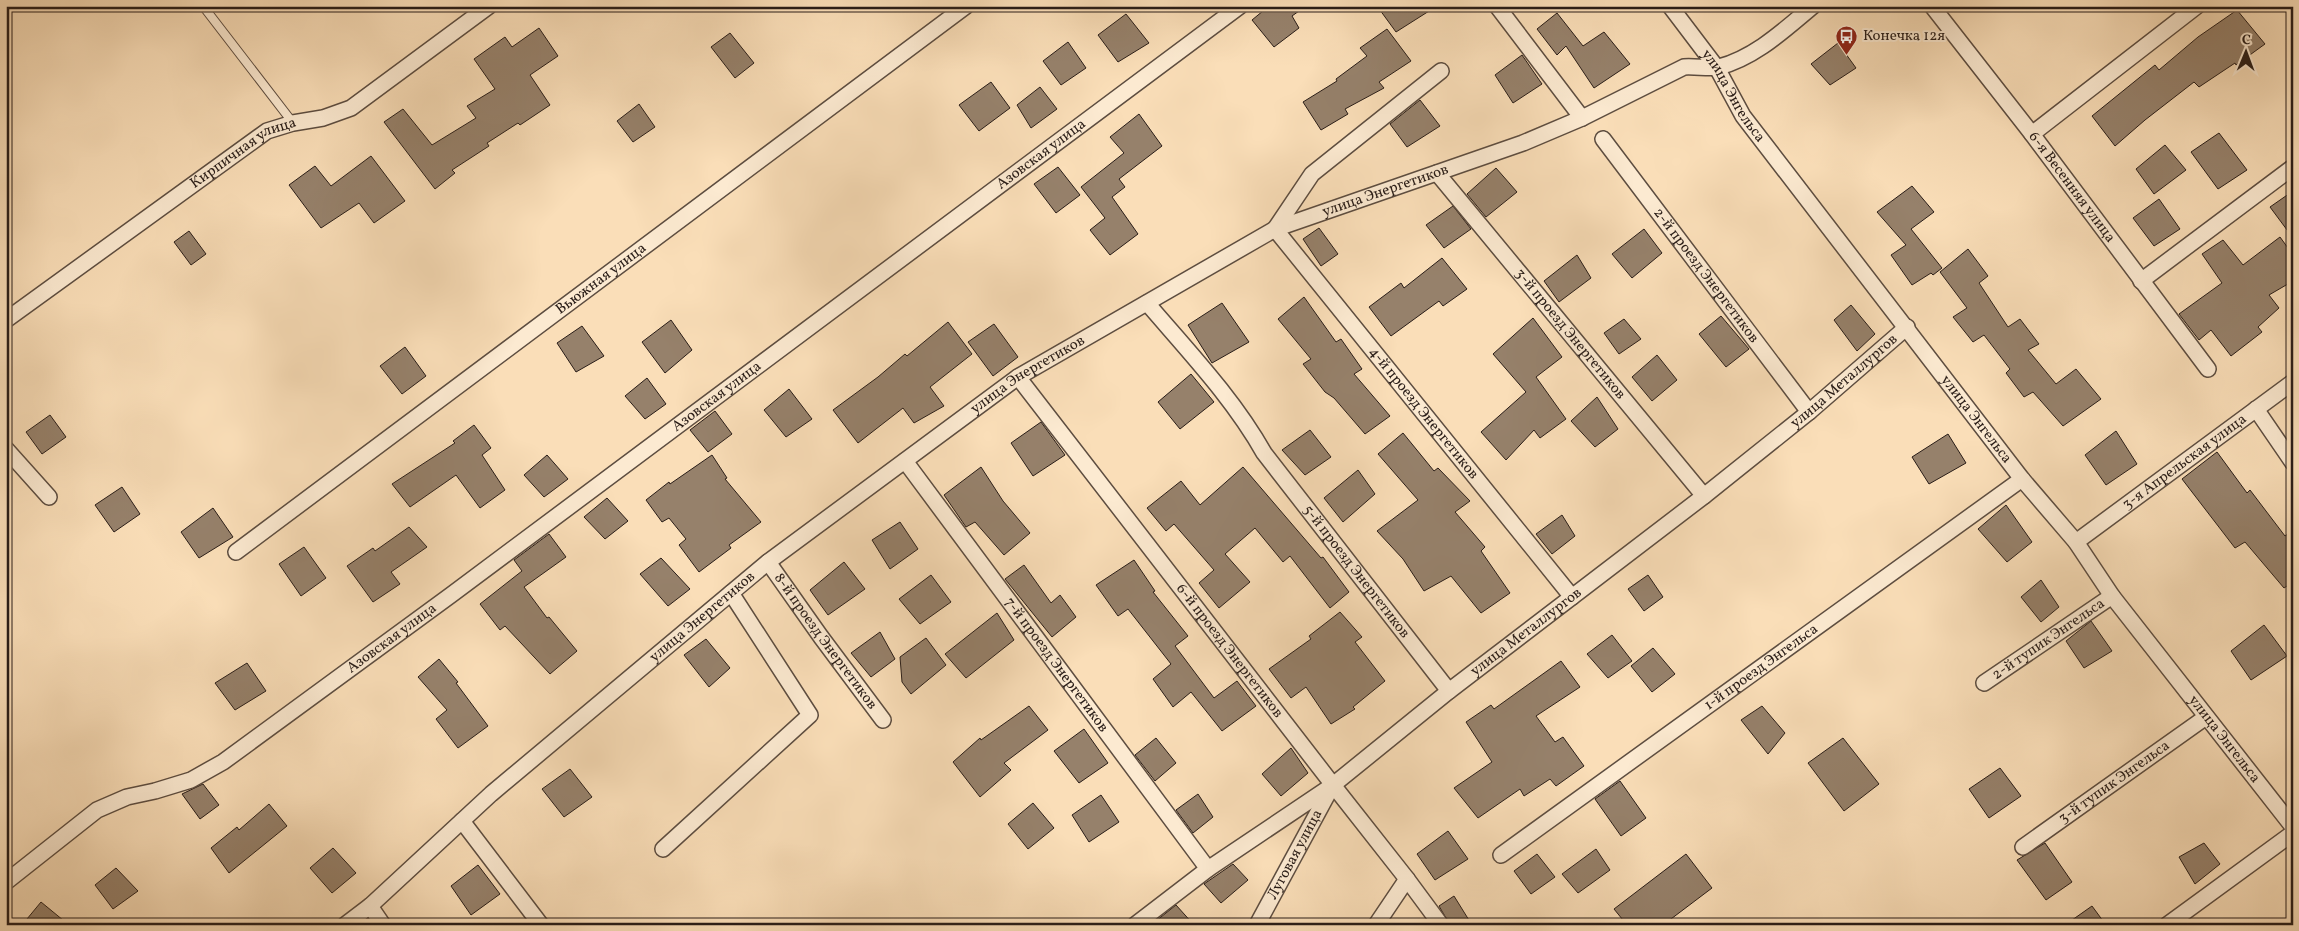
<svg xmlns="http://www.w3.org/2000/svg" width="2299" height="931" viewBox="0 0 2299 931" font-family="Vollkorn,serif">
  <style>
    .building { fill: #96816b; stroke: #291d18 }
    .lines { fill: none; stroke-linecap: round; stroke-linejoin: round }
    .lane-casing { stroke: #5d4d40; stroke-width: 10 }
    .street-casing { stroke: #5d4d40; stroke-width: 18 }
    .lane { stroke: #fcead1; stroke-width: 8 }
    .street { stroke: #fcead1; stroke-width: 15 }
    .labels { text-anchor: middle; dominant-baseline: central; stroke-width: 4; stroke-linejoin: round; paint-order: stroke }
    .poi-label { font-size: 15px; fill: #291d18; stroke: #fcead1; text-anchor: start }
    .street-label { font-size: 15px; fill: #291d18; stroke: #fcead1 }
  </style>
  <rect width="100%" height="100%" fill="#fadeb8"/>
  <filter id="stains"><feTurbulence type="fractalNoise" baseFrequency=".004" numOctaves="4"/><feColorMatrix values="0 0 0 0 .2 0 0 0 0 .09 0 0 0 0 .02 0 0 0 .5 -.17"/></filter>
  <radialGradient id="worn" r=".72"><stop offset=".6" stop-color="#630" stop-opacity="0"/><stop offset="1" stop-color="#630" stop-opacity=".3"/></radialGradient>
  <path class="building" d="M1269,6H1306L1292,16L1299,28L1274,47L1252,20Z
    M1377,6H1437L1396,32Z
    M2237,10L2265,44L2236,65L2235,63L2199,87L2194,82L2145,120L2115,146L2092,116L2155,65L2159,70L2198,37Z
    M1557,13L1583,46L1604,32L1630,64L1594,88L1566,46L1557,55L1537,29Z
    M1126,14L1149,43L1118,62L1098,35Z
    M539,28L558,56L530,75L550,105L520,125L518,123L487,143L489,146L452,170L455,173L435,189L384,122L403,109L432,145L476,118L467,106L495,89L474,59L505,37L512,47Z
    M1387,29L1411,61L1379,82L1384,88L1345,109L1348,114L1321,130L1303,102L1337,81L1336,79L1367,56L1360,48Z
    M730,33L754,63L735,78L711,47Z
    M1068,42L1086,68L1061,85L1043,61Z
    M1838,43L1856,68L1830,85L1811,64Z
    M1522,55L1542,84L1513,103L1495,75Z
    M991,82L1010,108L979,131L959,105Z
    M1040,87L1057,109L1031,128L1017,105Z
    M1420,100L1440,126L1407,147L1390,124Z
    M639,104L655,127L633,142L617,121Z
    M1139,114L1162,146L1119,179L1125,187L1112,197L1138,234L1110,255L1090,230L1105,218L1081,187L1124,153L1110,137Z
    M2219,133L2247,170L2218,189L2191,152Z
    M2165,145L2186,170L2154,194L2136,169Z
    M371,156L405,201L374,223L359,203L321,228L289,185L315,166L331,186Z
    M1058,167L1080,195L1056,213L1034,184Z
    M1496,168L1517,192L1486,217L1467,194Z
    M1912,186L1934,212L1911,229L1942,268L1933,275L1931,273L1912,285L1891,255L1906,245L1877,212Z
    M2293,191V238L2270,207Z
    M2159,199L2180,229L2154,246L2133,218Z
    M1453,206L1471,229L1444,248L1426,225Z
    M1319,228L1338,254L1321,266L1303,239Z
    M1644,229L1662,253L1632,278L1612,254Z
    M189,231L206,254L191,265L174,242Z
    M2280,237L2293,255V281L2269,295L2279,308L2258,327L2262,332L2231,356L2211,330L2199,340L2179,314L2222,283L2202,254L2223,240L2243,265Z
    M1968,249L1988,276L1979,283L2008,327L2020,319L2039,344L2028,350L2056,384L2076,369L2101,399L2063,426L2033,392L2024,397L2006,373L2010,369L1984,335L1973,342L1953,317L1967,308L1940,272Z
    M1577,255L1591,278L1559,302L1544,281Z
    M1442,258L1467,289L1443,306L1439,301L1391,336L1369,307L1401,283L1404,288Z
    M1304,297L1336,342L1341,339L1362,369L1354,374L1390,416L1365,434L1334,398L1325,392L1303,364L1311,359L1278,319Z
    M1222,303L1249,342L1212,363L1188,325Z
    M1851,305L1875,334L1857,351L1834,320Z
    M1721,316L1749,349L1726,367L1699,334Z
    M1533,318L1562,357L1536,377L1566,419L1540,438L1534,430L1506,460L1481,432L1526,392L1493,354Z
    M1624,319L1641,339L1619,354L1604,333Z
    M671,320L692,350L665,373L642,342Z
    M948,322L972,354L930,387L944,406L914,423L903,408L858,443L833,410L878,377L905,354L907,356Z
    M994,324L1018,357L993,376L968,342Z
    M582,326L604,356L576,372L557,343Z
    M405,347L426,376L402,394L380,366Z
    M1657,355L1677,380L1652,401L1632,377Z
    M1191,374L1214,402L1180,429L1158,402Z
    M647,378L666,404L645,419L625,396Z
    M789,389L812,419L786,437L764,410Z
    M1597,397L1618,429L1595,447L1571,421Z
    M715,411L732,434L708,452L690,430Z
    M50,415L66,437L42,454L26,432Z
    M1041,422L1065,455L1033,476L1011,443Z
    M474,425L491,448L482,455L505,490L480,508L456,475L410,507L392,484L455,443L453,441Z
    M1310,430L1331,457L1305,475L1282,450Z
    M2116,431L2137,464L2106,485L2085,455Z
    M1403,433L1434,471L1438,468L1470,501L1455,512L1485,547L1481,551L1510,593L1481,613L1451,576L1424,591L1403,559L1377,531L1418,500L1378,454Z
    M1948,434L1966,463L1929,484L1912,457Z
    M2217,452L2247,493L2250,490L2285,536L2293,530V582L2284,588L2245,542L2235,548L2182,479Z
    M547,455L568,479L544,497L524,475Z
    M712,455L727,478L725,479L761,522L729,545L731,548L699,572L679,545L686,539L669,518L662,522L646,500L669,482L670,484Z
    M981,467L1003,501L1030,533L1004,555L975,522L966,527L944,495Z
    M1243,467L1321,558L1323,557L1349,592L1330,608L1290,556L1283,562L1255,528L1225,554L1250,582L1219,608L1199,583L1214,570L1174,524L1166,531L1147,508L1181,481L1200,505Z
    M1358,470L1375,494L1343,522L1324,498Z
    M122,487L140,514L114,532L95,505Z
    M607,498L628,521L605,539L584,517Z
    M2006,505L2032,542L2007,562L1978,529Z
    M213,508L233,537L199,558L181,532Z
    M1562,515L1575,536L1552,554L1536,534Z
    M900,522L918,549L890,569L872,540Z
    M409,527L427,547L391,572L400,584L373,602L347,566L373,548L375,551Z
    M549,534L566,557L524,587L547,618L549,617L577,651L550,674L505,626L500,630L480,604L522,571L514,560Z
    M304,547L326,578L301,596L279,564Z
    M661,558L690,589L668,606L640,574Z
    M1134,560L1155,591L1153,592L1188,636L1175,646L1214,698L1237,681L1256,706L1222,731L1191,692L1173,707L1153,679L1171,664L1128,609L1118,616L1096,585Z
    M844,562L865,589L828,615L810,590Z
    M1024,565L1051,603L1060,595L1076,617L1052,637L1005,579Z
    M931,575L951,602L920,624L899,599Z
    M1648,575L1663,597L1644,611L1628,589Z
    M2041,580L2059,607L2041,622L2021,597Z
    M1340,612L1362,637L1355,642L1385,681L1353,707L1355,709L1331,724L1306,687L1291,698L1269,669L1311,639L1309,636Z
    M997,613L1014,640L966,678L945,654Z
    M2091,621L2112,651L2084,668L2066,641Z
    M2264,625L2287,656L2251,680L2231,651Z
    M880,632L895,659L871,677L851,653Z
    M1612,635L1632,661L1608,678L1587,654Z
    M926,638L946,665L911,694L902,682L900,657Z
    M706,639L730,668L709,687L684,655Z
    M1653,648L1675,674L1652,692L1631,666Z
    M439,659L458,682L456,683L488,726L458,748L436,719L447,710L418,677Z
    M1561,661L1580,687L1536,716L1555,742L1563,737L1584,766L1556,786L1550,779L1524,796L1520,789L1478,818L1454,788L1492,762L1466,722L1491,705L1494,709Z
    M247,663L266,691L235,710L215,683Z
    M1029,706L1048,730L1004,763L1011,770L980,797L953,762L980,738L981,740Z
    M1762,706L1785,733L1768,754L1741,720Z
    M1084,729L1108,763L1079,783L1054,751Z
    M1156,738L1176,763L1155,781L1135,755Z
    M1843,738L1879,784L1844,811L1808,763Z
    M1291,748L1308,773L1281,796L1262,774Z
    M2000,768L2021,796L1989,818L1969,789Z
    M570,769L592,797L564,817L542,789Z
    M1620,781L1646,818L1621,836L1595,799Z
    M203,784L219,805L200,819L182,794Z
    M1198,794L1213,817L1193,833L1176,810Z
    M1101,795L1119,822L1089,842L1072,815Z
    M1033,803L1054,828L1028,849L1008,824Z
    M269,804L287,826L229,873L211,848L237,827L239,830Z
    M1448,831L1468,859L1435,880L1417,854Z
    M2045,843L2072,882L2046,900L2017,860Z
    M2204,843L2220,864L2195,884L2179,857Z
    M333,848L356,873L332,893L310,868Z
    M1596,849L1610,870L1578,893L1562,874Z
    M1537,854L1555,877L1531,894L1514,871Z
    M1686,854L1712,888L1663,925H1627L1614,909Z
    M1233,864L1248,880L1221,903L1204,884Z
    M478,865L500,894L471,915L451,886Z
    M116,868L138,891L113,909L95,885Z
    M1454,896L1472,925H1450L1439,906Z
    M41,902L69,925H22Z
    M1176,905L1194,925H1151Z
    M2092,906L2106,925H2065Z"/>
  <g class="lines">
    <defs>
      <path id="lane" d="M203,6L293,123"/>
      <g id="street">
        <path d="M1497,6L1582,118"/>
        <path id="s1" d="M1670,6L1717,68L1743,116L2022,479L2076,542L2112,596L2293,827"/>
        <path id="s2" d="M1932,6L2032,134L2208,369"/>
        <path id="s3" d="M1441,71L1312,174L1275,229L1572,597"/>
        <path d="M2032,134L2197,6"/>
        <path id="s4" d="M1603,139L1809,412"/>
        <path id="s5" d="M1437,173L1704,496"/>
        <path d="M2141,281L2293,167"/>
        <path id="s6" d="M1147,303C1188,351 1233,398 1264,453L1449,691"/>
        <path id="s7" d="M6,320L267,131L293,123L323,118L351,108L489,6"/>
        <path id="s8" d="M1018,377L1333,785L1407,879L1441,925"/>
        <path d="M2256,409L2293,463"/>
        <path d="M6,449L49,497"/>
        <path id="s9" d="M905,461L1208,869"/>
        <path id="s10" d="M2076,542L2293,382"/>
        <path id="s11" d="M236,552L966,6"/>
        <path id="s12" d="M768,562L821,637L883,720"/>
        <path id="s13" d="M1984,683L2112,596"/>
        <path d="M462,821L541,925"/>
        <path id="s14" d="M2023,847L2206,717"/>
        <path d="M663,849L810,715L731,593"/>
        <path id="s15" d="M1501,855L2022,479"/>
        <path id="s16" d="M6,882L97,810L127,797L155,791L191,780L223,762L451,595L1240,6"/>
        <path d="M370,906L383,925"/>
        <path id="s17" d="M345,925L370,906L491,794L768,562L1018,377L1275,229L1523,143L1582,118L1684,67C1694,66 1711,69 1719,67C1756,57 1784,30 1813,6"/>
        <path id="s18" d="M1135,925L1208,869L1333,785L1449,691L1704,496L1809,412L1907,327"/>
        <path id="s19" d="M1257,925L1331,788"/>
        <path d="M1376,925L1407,879"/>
        <path d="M2167,925L2293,833"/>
      </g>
    </defs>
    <use href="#lane" class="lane-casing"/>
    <use href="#street" class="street-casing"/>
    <use href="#lane" class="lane"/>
    <use href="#street" class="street"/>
  </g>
  <defs>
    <symbol id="bus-pin" viewBox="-11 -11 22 30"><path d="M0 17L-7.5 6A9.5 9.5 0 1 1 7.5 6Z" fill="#8f2418" stroke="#fcead1"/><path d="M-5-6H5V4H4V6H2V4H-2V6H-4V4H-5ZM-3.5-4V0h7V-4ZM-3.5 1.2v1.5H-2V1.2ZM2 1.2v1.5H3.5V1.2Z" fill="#fff"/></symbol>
  </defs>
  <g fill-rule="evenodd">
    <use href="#bus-pin" x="1834" y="24" width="25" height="34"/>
  </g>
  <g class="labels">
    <g class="poi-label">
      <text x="1863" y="36">Конечка 12я</text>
    </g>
    <g class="street-label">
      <text stroke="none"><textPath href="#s1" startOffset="110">улица Энгельса</textPath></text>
      <text stroke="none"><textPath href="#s16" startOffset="1271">Азовская улица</textPath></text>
      <text stroke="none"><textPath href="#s7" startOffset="291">Кирпичная улица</textPath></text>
      <text stroke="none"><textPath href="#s2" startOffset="229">6-я Весенняя улица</textPath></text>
      <text stroke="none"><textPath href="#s17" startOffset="1282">улица Энергетиков</textPath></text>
      <text stroke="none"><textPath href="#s4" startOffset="171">2-й проезд Энергетиков</textPath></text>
      <text stroke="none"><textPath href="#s11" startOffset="456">Вьюжная улица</textPath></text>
      <text stroke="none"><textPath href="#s5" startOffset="209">3-й проезд Энергетиков</textPath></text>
      <text stroke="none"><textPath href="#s17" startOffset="878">улица Энергетиков</textPath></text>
      <text stroke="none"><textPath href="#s18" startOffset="894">улица Металлургов</textPath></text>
      <text stroke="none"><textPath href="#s16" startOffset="866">Азовская улица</textPath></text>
      <text stroke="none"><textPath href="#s3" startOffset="468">4-й проезд Энергетиков</textPath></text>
      <text stroke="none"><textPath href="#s1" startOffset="515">улица Энгельса</textPath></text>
      <text stroke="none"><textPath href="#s10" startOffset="135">3-я Апрельская улица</textPath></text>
      <text stroke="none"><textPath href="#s6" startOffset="341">5-й проезд Энергетиков</textPath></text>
      <text stroke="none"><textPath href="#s17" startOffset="472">улица Энергетиков</textPath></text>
      <text stroke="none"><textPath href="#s18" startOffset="489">улица Металлургов</textPath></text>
      <text stroke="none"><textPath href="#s16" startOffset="461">Азовская улица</textPath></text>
      <text stroke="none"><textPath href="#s13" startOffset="78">2-й тупик Энгельса</textPath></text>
      <text stroke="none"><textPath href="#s12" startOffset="98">8-й проезд Энергетиков</textPath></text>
      <text stroke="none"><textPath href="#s8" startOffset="346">6-й проезд Энергетиков</textPath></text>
      <text stroke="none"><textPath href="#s9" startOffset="254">7-й проезд Энергетиков</textPath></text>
      <text stroke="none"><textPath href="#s15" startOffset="321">1-й проезд Энгельса</textPath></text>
      <text stroke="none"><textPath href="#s1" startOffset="920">улица Энгельса</textPath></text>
      <text stroke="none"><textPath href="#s14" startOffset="112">3-й тупик Энгельса</textPath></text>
      <text stroke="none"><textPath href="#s19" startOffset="80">Луговая улица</textPath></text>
    </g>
  </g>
  <rect width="2299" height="931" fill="none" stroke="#fadeb8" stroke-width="25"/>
  <rect x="8" y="8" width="2284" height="916" fill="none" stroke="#291d18" stroke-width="2.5"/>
  <rect x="12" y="12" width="2274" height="906" fill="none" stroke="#291d18"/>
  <g transform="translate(2246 52) rotate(1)" stroke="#fcead1" stroke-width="4" paint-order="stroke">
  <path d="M0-4L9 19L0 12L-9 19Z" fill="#291d18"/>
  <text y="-8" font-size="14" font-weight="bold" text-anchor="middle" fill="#291d18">С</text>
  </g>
  <rect width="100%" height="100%" filter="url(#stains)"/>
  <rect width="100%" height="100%" fill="url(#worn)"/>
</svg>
